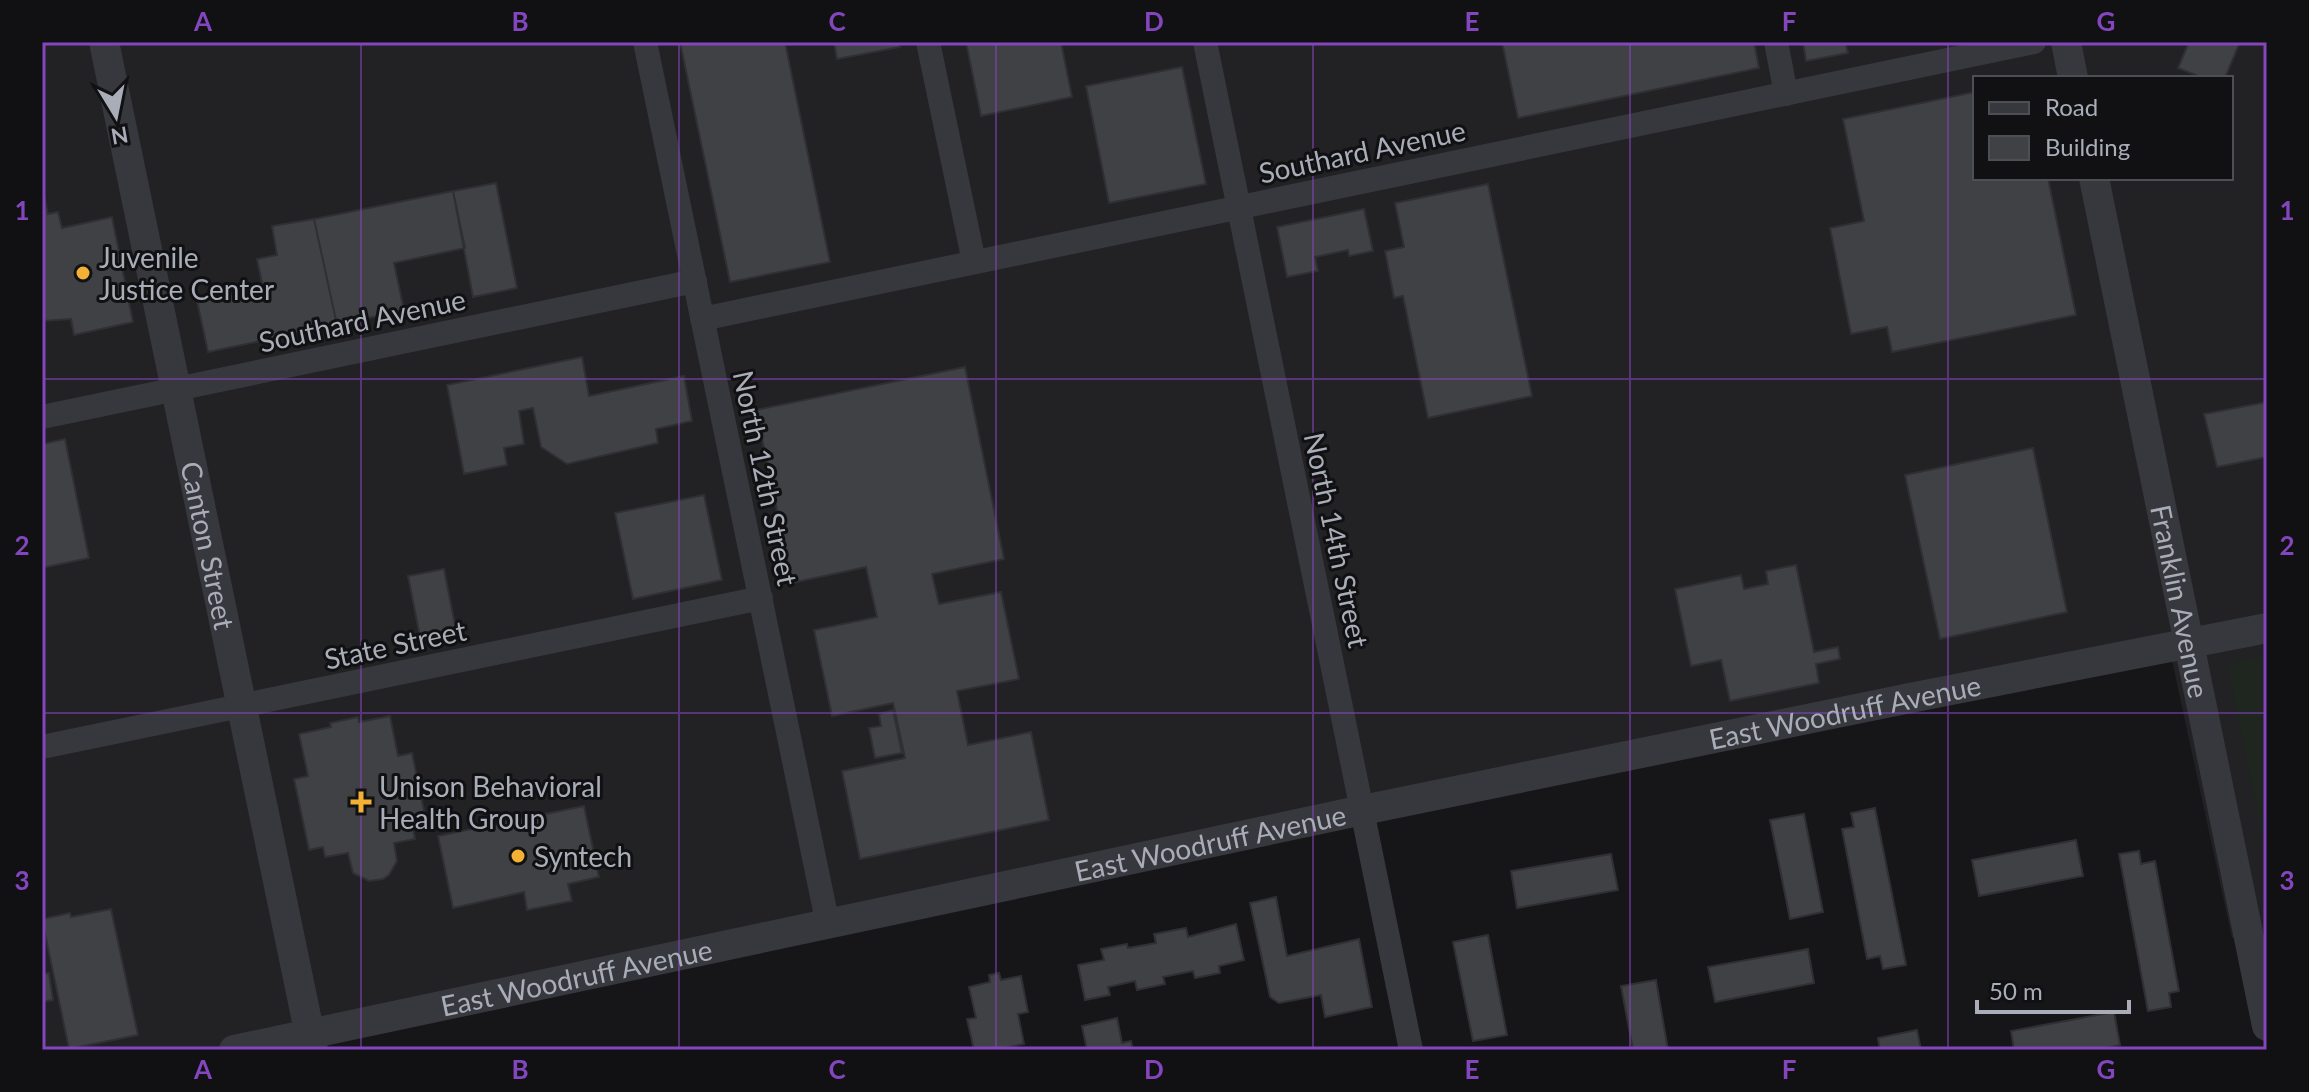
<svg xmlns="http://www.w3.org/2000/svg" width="2309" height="1092" viewBox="0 0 2309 1092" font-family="Lato,sans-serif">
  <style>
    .built { fill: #222225; fill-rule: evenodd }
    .green { fill: #1e261f }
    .building { fill: #404145; stroke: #303034; stroke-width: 2 }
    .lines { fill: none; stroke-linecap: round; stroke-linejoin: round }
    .minor { stroke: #37383d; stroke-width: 24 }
    .tertiary { stroke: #37383d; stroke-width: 30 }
    .grid { fill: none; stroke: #8446be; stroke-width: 2; stroke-opacity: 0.55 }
    .poi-dot { fill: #f2b134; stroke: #111113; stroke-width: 3 }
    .labels { text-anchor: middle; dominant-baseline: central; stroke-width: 6; stroke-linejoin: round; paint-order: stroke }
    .street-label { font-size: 28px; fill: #a8adb8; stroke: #111113 }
    .poi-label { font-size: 28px; fill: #a8adb8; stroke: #111113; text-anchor: start }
    .neatline { fill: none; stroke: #8446be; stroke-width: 3 }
    .grid-label { font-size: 26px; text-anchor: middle; font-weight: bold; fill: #8446be }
  </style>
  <rect width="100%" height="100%" fill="#161618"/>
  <path class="built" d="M42,42H2267V930L2232,938L2171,656L322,1042L323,1050H42ZM1975,78H2231V178H1975Z"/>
  <path class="green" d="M2267,655V858L2227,664Z"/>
  <path class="building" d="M680,42H785L830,262L730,282Z
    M834,42H899L900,47L837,59Z
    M966,42H1061L1072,97L981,116Z
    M1502,42H1754L1759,68L1518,118Z
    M1803,42H1845L1848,53L1806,61Z
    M2189,42H2240L2225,78H2203L2178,68Z
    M1182,67L1206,184L1109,203L1086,86Z
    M1975,92V178H2048L2076,315L1892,352L1887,327L1851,334L1830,228L1864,221L1843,119Z
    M496,183L517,288L473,297L453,191Z
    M1488,184L1532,396L1428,418L1403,296L1394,298L1385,251L1404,247L1395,203Z
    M42,185L48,214L58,212L62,228L112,217L133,322L74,335L71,319L42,321Z
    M453,191L465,248L394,263L404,310L337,325L314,219Z
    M1364,209L1373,251L1349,256L1348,250L1315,257L1318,271L1287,277L1277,227Z
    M314,219L337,325L208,352L197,301L263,288L257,259L277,255L272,226Z
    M582,357L589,396L684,376L692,421L656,429L658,443L567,464L541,447L533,408L519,411L524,444L504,448L507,465L464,474L447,385Z
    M965,367L1004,559L932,574L939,604L1001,592L1019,679L957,691L968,745L1031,732L1049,820L860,859L842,771L905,758L893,703L832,716L814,630L877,617L866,567L792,583L756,410Z
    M2267,402V457L2217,467L2204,414Z
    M65,439L89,558L42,568V444Z
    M2033,448L2067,612L1940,639L1905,475Z
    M704,495L722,580L633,599L615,513Z
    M1796,565L1814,652L1838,647L1840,659L1816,664L1819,683L1730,701L1721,660L1691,666L1675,589L1741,575L1744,589L1768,584L1766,571Z
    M444,569L457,635L421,642L408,576Z
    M893,710L902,753L875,758L869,728L881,726L879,714Z
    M390,716L398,756L412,753L427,825L413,828L415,839L394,843L397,861L389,875L383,879L369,881L353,873L348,853L325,857L323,847L309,850L294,779L308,776L299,734L331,727L330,723L358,717L359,722Z
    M584,806L599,877L568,884L572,901L527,910L524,892L453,908L438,836Z
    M1875,808L1906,965L1883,969L1880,956L1867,959L1842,829L1854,827L1851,813Z
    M1804,814L1823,912L1790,919L1770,820Z
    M2076,840L2083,876L1979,896L1972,860Z
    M2139,851L2141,864L2155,861L2179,991L2169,993L2171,1007L2148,1011L2119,854Z
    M1611,854L1618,890L1517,908L1511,871Z
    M1276,897L1287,956L1359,939L1372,1007L1325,1017L1321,995L1279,1003L1270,997L1250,903Z
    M111,909L138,1035L69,1049L42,919L70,913L71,917Z
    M1236,924L1244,960L1219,966L1220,973L1195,978L1193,971L1163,977L1165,984L1137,990L1135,981L1108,987L1110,995L1085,1000L1078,965L1104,960L1101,949L1127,944L1128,948L1156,943L1154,934L1186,928L1188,937Z
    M1488,935L1507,1035L1473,1041L1453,942Z
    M1808,949L1814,983L1715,1002L1708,967Z
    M49,973L53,1000L42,1002V974Z
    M999,973L1001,980L1021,976L1028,1012L1018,1014L1024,1044L1004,1048V1050H974L967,1019L976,1018L969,987L990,982L989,975Z
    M1656,980L1668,1050H1633L1621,986Z
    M2114,1012L2120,1045L2095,1050H2014L2011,1031Z
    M1117,1018L1122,1043L1131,1041L1133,1050H1087L1082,1026Z
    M1917,1030L1921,1050H1880L1878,1038Z"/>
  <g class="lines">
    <path class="minor" d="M645,42L828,925
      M928,42L974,262
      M1205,42L1411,1050
      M1776,42L1786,94
      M702,319L2034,42
      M42,417L695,281
      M42,747L761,598"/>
    <g class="tertiary">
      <path id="s1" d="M104,42L313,1050"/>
      <path d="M2066,42L2073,78"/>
      <path id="s2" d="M2094,178L2267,1026"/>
      <path id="s3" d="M234,1050L1363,810L1910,698L2267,628"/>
    </g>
  </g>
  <path class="grid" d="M361,42V1050M679,42V1050M996,42V1050M1313,42V1050M1630,42V1050M1948,42V1050M42,379H2267M42,713H2267"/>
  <g class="poi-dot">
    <circle cx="83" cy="273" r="8"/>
    <path d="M357 790h8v8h8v8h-8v8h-8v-8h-8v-8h8z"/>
    <circle cx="518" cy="856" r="8"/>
  </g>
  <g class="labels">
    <g class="street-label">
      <text transform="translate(1362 151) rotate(-12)">Southard Avenue</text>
      <text transform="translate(362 320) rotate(-12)">Southard Avenue</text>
      <text transform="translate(766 478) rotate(78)">North 12th Street</text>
      <text transform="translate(1337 540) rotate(78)">North 14th Street</text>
      <text stroke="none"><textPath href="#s1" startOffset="514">Canton Street</textPath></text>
      <text stroke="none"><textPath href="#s2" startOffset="432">Franklin Avenue</textPath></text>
      <text transform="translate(395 644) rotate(-12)">State Street</text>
      <text stroke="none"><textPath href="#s3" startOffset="1646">East Woodruff Avenue</textPath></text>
      <text stroke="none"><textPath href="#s3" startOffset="998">East Woodruff Avenue</textPath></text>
      <text stroke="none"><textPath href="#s3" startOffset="350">East Woodruff Avenue</textPath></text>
    </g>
    <g class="poi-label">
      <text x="99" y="257">Juvenile<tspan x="99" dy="32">Justice Center</tspan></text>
      <text x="379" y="786">Unison Behavioral<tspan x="379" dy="32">Health Group</tspan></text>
      <text x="534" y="856">Syntech</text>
    </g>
  </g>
  <rect width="2309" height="1092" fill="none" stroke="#111113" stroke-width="88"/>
  <rect x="1973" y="76" width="260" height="104" fill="#111113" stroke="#4d4f55" stroke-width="2"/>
  <rect x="1989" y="102" width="40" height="12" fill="#37383d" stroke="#4d4f55" stroke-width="2"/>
  <text x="2045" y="116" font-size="24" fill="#a8adb8">Road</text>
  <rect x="1989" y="136" width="40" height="24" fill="#404145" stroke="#4d4f55" stroke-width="2"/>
  <text x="2045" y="156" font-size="24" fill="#a8adb8">Building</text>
  <g transform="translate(116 116) rotate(170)" stroke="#111113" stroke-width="6" paint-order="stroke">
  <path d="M0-6L14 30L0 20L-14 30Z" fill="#a8adb8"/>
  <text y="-12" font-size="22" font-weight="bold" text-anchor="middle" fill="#a8adb8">N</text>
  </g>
  <path d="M1977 1000v12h152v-12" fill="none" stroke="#a8adb8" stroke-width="4"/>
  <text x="1989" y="1000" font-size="24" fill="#a8adb8" stroke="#111113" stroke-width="6" paint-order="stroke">50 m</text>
  <rect x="44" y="44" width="2221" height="1004" class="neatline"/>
  <g class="grid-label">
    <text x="203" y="31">A</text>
    <text x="520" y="31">B</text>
    <text x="837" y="31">C</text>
    <text x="1154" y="31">D</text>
    <text x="1472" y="31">E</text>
    <text x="1789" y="31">F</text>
    <text x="2106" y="31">G</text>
    <text x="22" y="220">1</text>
    <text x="2287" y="220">1</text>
    <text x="22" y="555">2</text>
    <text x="2287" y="555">2</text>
    <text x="22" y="890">3</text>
    <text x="2287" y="890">3</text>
    <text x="203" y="1079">A</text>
    <text x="520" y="1079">B</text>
    <text x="837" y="1079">C</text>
    <text x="1154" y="1079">D</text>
    <text x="1472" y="1079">E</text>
    <text x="1789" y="1079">F</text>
    <text x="2106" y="1079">G</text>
  </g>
</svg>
